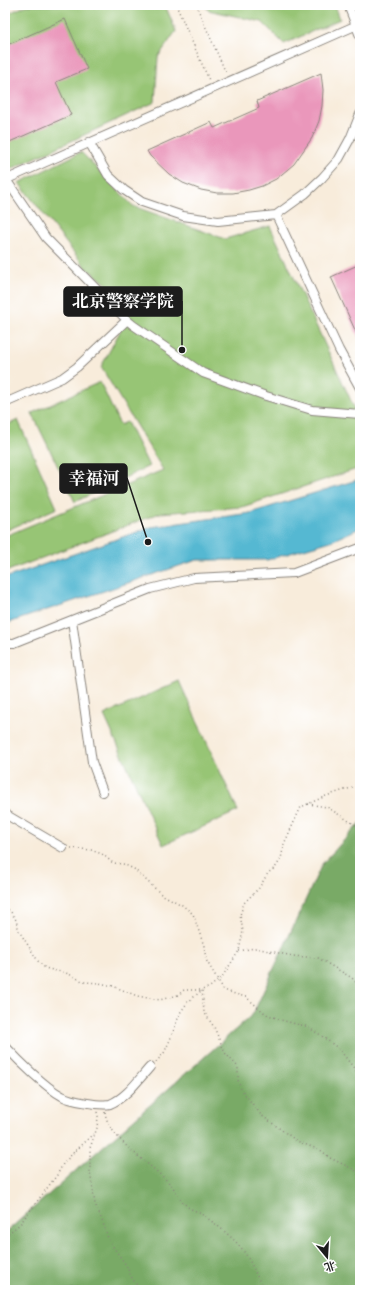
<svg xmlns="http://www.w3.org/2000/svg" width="365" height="1295" viewBox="0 0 365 1295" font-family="'Sorts Mill Goudy','Noto Serif SC',serif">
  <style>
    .green { fill: #97c574; stroke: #5a7048 }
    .forest { fill: #79aa66; stroke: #4a6341 }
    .water { fill: #54b8d2; stroke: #386a77 }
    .building { fill: #ea97bb }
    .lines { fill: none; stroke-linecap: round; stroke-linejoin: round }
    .street-casing { stroke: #8a847c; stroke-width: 10 }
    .path { stroke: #8a847c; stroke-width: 1.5; stroke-dasharray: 1 3; stroke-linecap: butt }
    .street { stroke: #fff; stroke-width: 8 }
    .leader { fill: none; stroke: #1c1c1c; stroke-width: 1.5 }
    .callout-dot { fill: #1c1c1c; stroke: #fff; stroke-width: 1.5 }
    .callout { fill: #1c1c1c; stroke: #1c1c1c; stroke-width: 1.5 }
    .callout-label { font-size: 17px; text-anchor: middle; font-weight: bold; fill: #fff }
  </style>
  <rect width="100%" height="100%" fill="#fff"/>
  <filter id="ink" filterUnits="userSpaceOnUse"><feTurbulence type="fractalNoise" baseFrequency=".025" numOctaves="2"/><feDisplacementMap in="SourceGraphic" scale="8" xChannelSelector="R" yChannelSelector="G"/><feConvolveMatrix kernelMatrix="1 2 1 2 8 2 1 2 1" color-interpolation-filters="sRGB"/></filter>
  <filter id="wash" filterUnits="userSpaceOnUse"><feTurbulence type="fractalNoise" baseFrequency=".012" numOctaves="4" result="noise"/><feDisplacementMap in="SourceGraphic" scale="16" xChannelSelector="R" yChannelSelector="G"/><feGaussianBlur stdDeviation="0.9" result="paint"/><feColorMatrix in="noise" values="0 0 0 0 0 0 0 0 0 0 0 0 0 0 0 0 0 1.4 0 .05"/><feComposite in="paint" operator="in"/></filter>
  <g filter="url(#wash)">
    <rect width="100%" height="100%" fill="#f8ecdb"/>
    <path class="green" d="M27,5H165L176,31L158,57L155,102L11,169L5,155V15Z
      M205,5H335L340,19L284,44L262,22L208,10Z
      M81,152L133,206L225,239L270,226L360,420V468L242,507L160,513L5,572V536L163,470L101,367L134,305L86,268L19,183Z
      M100,382L120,425L127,422L149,466L75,502L32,413Z
      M18,420L57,508L5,531V426Z
      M179,681L238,811L163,845L104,715Z"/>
    <path class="forest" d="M360,823V1290H5V1233L253,1014L322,864Z"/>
    <path class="water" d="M360,479V528L331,541L267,560H197L5,624V578L151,527L250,513Z"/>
    <g id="blocks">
      <path class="building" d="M65,19L87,69L56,82L71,115L5,144V46Z
        M321,73L323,90L322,106L319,121L312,138L294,164L276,179L262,186L249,190L233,193H217L201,190L183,183L169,174L150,156L147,151L211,122L214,128L259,108L257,101Z
        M360,264V341L331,277Z"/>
    </g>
  </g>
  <g filter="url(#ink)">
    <use href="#blocks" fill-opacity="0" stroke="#8a847c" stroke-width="1"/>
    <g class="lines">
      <defs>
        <path id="street" d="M348,5L360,36
          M89,142L108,175L124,190L142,202L183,216L218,221L276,215L305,194L322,178L339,159L350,139L360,114
          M5,178L46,238L127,320L133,325L203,373L266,396L312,410L360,414
          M5,180L357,25
          M276,215L339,350L360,388
          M5,403L62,378L77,367L127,320
          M72,620L92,762L103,792
          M5,643H14L150,589L194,578L294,573L360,548
          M5,814L63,848
          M5,1046C18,1060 45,1087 62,1096C70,1101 101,1106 110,1104C126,1098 139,1079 150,1067"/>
      </defs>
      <use href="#street" class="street-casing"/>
      <path class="path" d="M176,5L209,80
        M196,5L226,73
        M5,8L11,5
        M308,804L327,807L360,828
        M71,848L91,850L102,854L113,863L123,864L134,869L161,894L182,905L193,914L204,946L206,960L224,990L235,994L246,997L266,1014L284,1021L305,1026L319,1034L339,1049L360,1076
        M5,907L11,912L16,920L19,931L38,961L45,968L69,974L84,982L99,983L113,986L137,996L160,1000L178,995L184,990H202L210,987L222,977L239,951L243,931L240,915L244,903L259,888L268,873L275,868L281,859L284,844L301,807L326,796L360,785
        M239,951L255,948L293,956L318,958L352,978L360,987
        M156,1062L164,1053L170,1040L180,1013L187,1003L202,990L204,1012L214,1027L225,1053L238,1067V1080L241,1089L261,1115L297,1141L322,1151L330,1158L355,1170L360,1175
        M97,1112L98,1116L97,1128L90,1148V1171L95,1204L103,1223L109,1241L126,1265L132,1278L140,1290
        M105,1112C108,1140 154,1165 171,1185C177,1192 180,1201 188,1207C192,1210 197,1211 201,1214C212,1221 226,1232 235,1241C250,1256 254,1272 264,1290
        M5,1236L20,1224L57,1175L63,1164L73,1153L94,1134"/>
      <use href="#street" class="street"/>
    </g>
  </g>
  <path class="leader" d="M182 350L182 301M148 542L127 478"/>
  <g class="callout-dot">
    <circle cx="182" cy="350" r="4"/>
    <circle cx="148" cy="542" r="4"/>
  </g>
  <g class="callout">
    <rect x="64" y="287" width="118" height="29" rx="4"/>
    <rect x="60" y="464" width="67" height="29" rx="4"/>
  </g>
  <g class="callout-label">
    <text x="123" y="307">北京警察学院</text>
    <text x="94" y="484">幸福河</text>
  </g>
  <rect width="365" height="1295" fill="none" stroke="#fff" stroke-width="20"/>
  <g transform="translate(327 1257) rotate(162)" stroke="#ffffff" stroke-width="3" paint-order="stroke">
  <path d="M0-3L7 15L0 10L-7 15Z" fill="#1c1c1c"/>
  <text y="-6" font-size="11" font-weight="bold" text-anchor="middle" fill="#1c1c1c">北</text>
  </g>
</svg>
